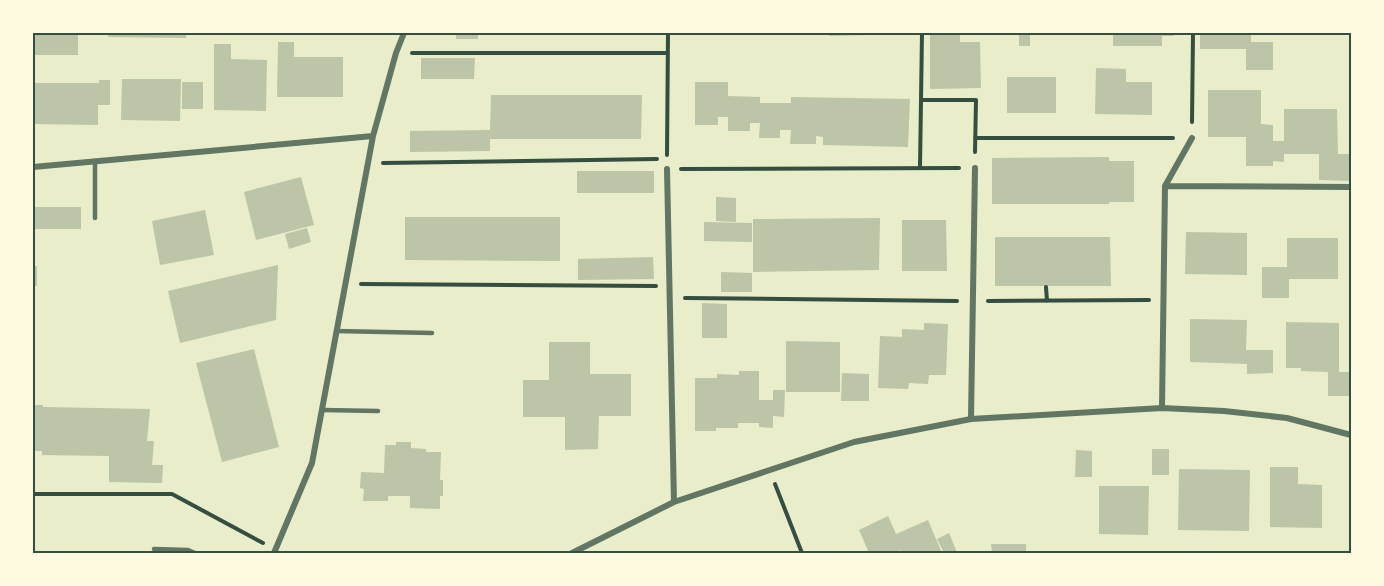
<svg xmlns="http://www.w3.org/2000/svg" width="1384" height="586" viewBox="0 0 1384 586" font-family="Commissioner,sans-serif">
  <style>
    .building { fill: #bcc5a7 }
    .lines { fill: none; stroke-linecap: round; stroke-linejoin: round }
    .path { stroke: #344e41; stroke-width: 4 }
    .service { stroke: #617663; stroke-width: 4.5 }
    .minor { stroke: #617663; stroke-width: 6 }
    .neatline { fill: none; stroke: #344e41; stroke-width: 2 }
  </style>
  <rect width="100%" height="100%" fill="#e9edc9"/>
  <path class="building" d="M33,33H78V55H33Z
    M108,33H186V38L108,37Z
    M456,33H478V39H456Z
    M829,33H868V35L829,36Z
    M930,33H960V42H980L981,88L930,89Z
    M1019,33H1030V46H1019Z
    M1113,33H1174V36H1162V46H1113Z
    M1200,33H1251V42H1273V70H1246V49H1200Z
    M278,42H294V57H343V97H277Z
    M214,44H231V59L267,60L266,111L214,110Z
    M421,58H475L474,79H421Z
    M1096,68L1126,69V82H1152V115L1095,114Z
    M1007,77H1056V113H1007Z
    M122,79H181L180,121L121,120Z
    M99,80H110V105H98V125L33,124V83H99Z
    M182,82H203V109H182Z
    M695,82H728V96L760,97V103H791V97L910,99L908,147L823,145V137L816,136V144H790L791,130H780V138H759L760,123H750V131H728V117H718V125H695Z
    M1208,90H1261V124L1273,125V141H1284V109H1337L1338,154H1351L1350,181L1319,180V154H1284V162L1273,161V166H1246V137H1208Z
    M491,95H642L641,139H490V151L410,152V131L490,130Z
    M1109,157V161H1134V202H1109V204H992V158Z
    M577,171H654V193H577Z
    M301,177L314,225L256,240L244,192Z
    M716,197L736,198V222L716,221Z
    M33,207H81V229H33Z
    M205,210L214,255L160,265L152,221Z
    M405,217H560V261L405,260Z
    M880,218L879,270L753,272V219Z
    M902,220H946L947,271H902Z
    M704,222L752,223V242L704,241Z
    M307,228L311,242L289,249L285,234Z
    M1186,232L1247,233V275L1185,274Z
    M995,237H1110L1111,286H995Z
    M1287,238H1338V279H1289V298H1262V267H1287Z
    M653,257L654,279L578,280V259Z
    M278,265L276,320L180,343L168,291Z
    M33,266H37V286H33Z
    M721,272L752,273V292H721Z
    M702,303L727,304V338H702Z
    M1190,319L1247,320L1246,350H1273V373L1247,374V364L1190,362Z
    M1286,322L1339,323V372H1351V396H1328V372L1301,371V368H1286Z
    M924,323L948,324L946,375H929L928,384L909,383L908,389L878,388L880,336L902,337V329L924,330Z
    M786,341L840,342V392H786Z
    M549,342H590V374H631V416H599L598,449L565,450V417H523V380H549Z
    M254,349L279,447L222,462L196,363Z
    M739,371H759V400H773V390H785L784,417L773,416V428L759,427V423H738V428H716V431H695V378H717V374L739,375Z
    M842,373L869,374V401H841Z
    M33,405H43V407L150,409L147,441H154L152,465H163L162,483L109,482V456L42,455V451H33Z
    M396,442H411V448L426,449V452H441L440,480H443V496H440V509L410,508V496H388V501H363L364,489L360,488L361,472L384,473L385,445H396Z
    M1152,449H1169V475H1152Z
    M1076,450L1092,451V477H1075Z
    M1270,467H1298V484L1322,485V528L1270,527Z
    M1179,469L1250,470L1249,531L1178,530Z
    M1099,486H1149L1148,535L1099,534Z
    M888,516L896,534L928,520L942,553H901L900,550L894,553H869L859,530Z
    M949,533L957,552L956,553H944L937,539Z
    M991,544H1026V553H992Z"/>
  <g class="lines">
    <path class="path" d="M412,53H668
      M922,100H976L975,152
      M1192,122L1193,33
      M975,138H1173
      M667,155L668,33
      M383,163L657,159
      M920,167L922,33
      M681,169L959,168
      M361,284L656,286
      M1046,287L1047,301
      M685,298L957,301
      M988,301L1149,300
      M775,484L802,553
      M33,494H172L263,543"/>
    <path class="service" d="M95,218V161
      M336,331L432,333
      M322,410L378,411
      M154,549L188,550L195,553"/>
    <path class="minor" d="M33,167L373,136
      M667,169L674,502
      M1165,186L1192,138
      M1162,408L1165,186L1351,187
      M971,419L975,168
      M274,553L312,463L373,136L396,53L404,33
      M572,553L674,502L854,442L971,419L1162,408L1224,411L1287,418L1351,435"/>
  </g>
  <rect width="1384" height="586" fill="none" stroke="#fefae0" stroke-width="69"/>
  <rect x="34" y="34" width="1316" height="518" class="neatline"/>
</svg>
